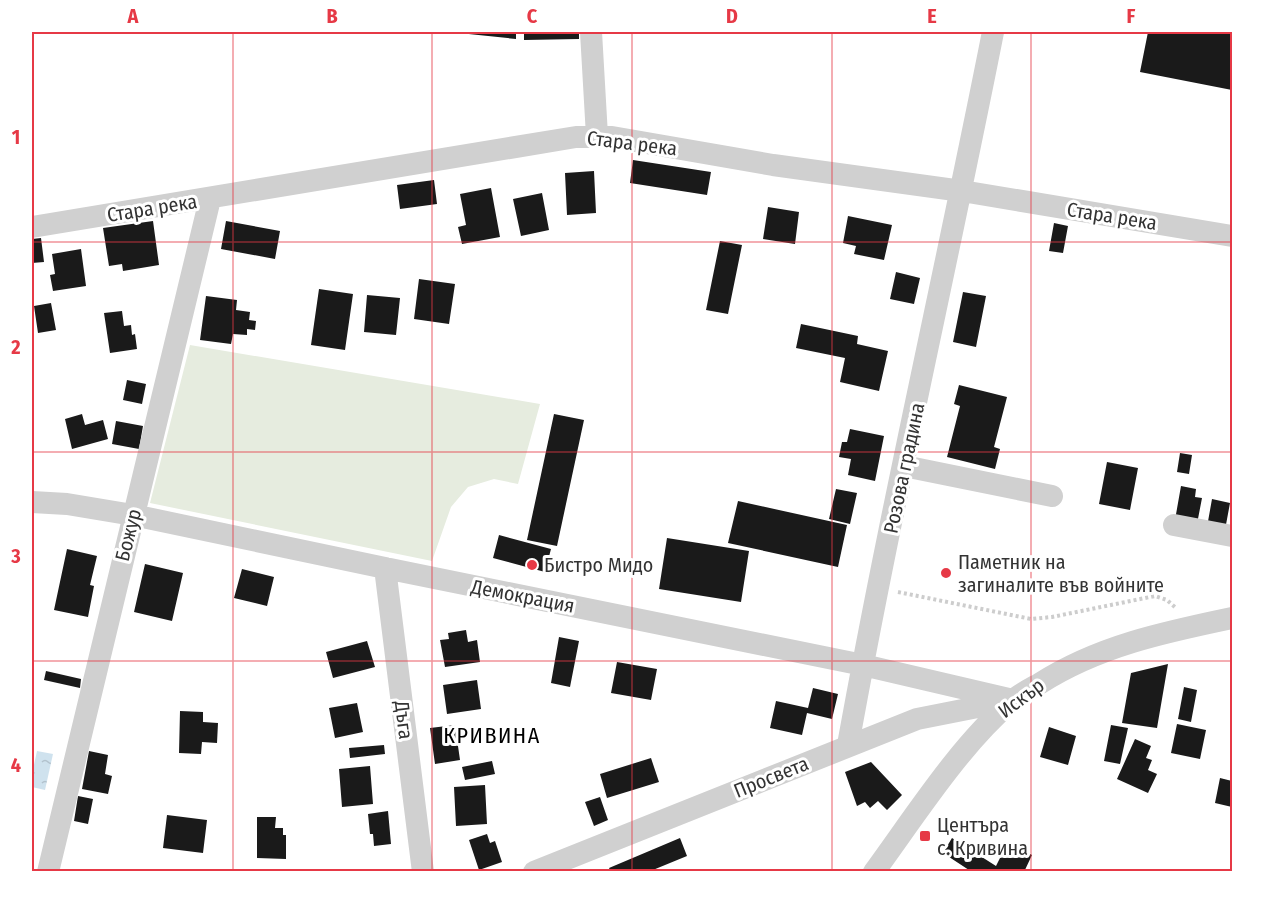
<svg xmlns="http://www.w3.org/2000/svg" width="1264" height="903" viewBox="0 0 1264 903" font-family="'Fira Sans Condensed',sans-serif">
  <style>
    .green { fill: #e6ecdf }
    .water { fill: url(#water-ripples) }
    .building { fill: #1a1a1a }
    .lines { fill: none; stroke-linecap: round; stroke-linejoin: round }
    .path { stroke: #cdcdcd; stroke-width: 4; stroke-dasharray: 3 3; stroke-linecap: butt }
    .minor { stroke: #d0d0d0; stroke-width: 22 }
    .grid { fill: none; stroke: #e63946; stroke-width: 1.5; stroke-opacity: 0.55 }
    .poi-dot { fill: #e63946; stroke: #fff; stroke-width: 2 }
    .labels { text-anchor: middle; dominant-baseline: central; stroke-width: 6; stroke-linejoin: round; paint-order: stroke }
    .street-label { font-size: 20px; fill: #333; stroke: #fff }
    .poi-label { font-size: 20px; fill: #333; stroke: #fff; text-anchor: start }
    .quarter-label { font-size: 22px; letter-spacing: 1.5px; fill: #000; stroke: #fff }
    .neatline { fill: none; stroke: #e63946; stroke-width: 2 }
    .grid-label { font-size: 20px; text-anchor: middle; font-weight: bold; fill: #e63946 }
  </style>
  <defs>
    <pattern id="water-ripples" width="26" height="14" patternUnits="userSpaceOnUse" patternTransform="scale(1.5)"><rect width="26" height="14" fill="#cfe2ee"/><path d="M2 4q2-2 4 0t4 0M15 11q2-2 4 0t4 0" fill="none" stroke="#b2c2cd"/></pattern>
  </defs>
  <rect width="100%" height="100%" fill="#fff"/>
  <path class="green" d="M190,345L540,404L518,484L494,479L468,487L451,507L432,561L150,503Z"/>
  <path class="water" d="M37,751L53,754L45,790L32,787V774Z"/>
  <path class="building" d="M459,32H516V39L459,33Z
    M524,32H579V39L524,40Z
    M1148,32H1232V90L1140,72Z
    M633,160L711,172L707,195L630,183Z
    M594,171L596,213L567,215L565,173Z
    M434,180L437,204L400,209L397,185Z
    M491,188L500,237L462,244L458,227L466,225L460,194Z
    M542,193L549,230L521,236L513,199Z
    M768,207L799,212L795,244L763,239Z
    M848,216L892,225L884,260L854,254L856,246L843,243Z
    M153,221L159,265L123,271L122,264L109,266L103,228Z
    M226,221L280,231L275,259L221,249Z
    M1054,223L1068,226L1063,253L1049,251Z
    M41,238L44,262L32,263V239Z
    M720,241L742,245L728,314L706,310Z
    M81,249L86,286L53,291L50,275L55,274L52,254Z
    M896,272L920,278L914,304L890,299Z
    M419,279L455,284L449,324L414,319Z
    M319,289L353,294L345,350L311,345Z
    M963,292L986,296L976,347L953,342Z
    M367,295L400,298L396,335L364,332Z
    M206,296L237,300L236,310L250,312L249,320L256,321L255,330L247,329V335L233,334L231,344L200,340Z
    M51,303L56,330L38,333L34,306Z
    M122,311L124,326L131,325L132,335L135,334L137,349L110,353L104,313Z
    M801,324L858,336L857,344L888,351L879,391L840,382L845,358L796,348Z
    M127,380L146,384L142,404L123,400Z
    M959,385L1007,397L994,447L1000,449L995,469L947,457L960,406L954,404Z
    M82,414L85,425L103,420L108,439L72,449L65,419Z
    M554,414L584,420L557,546L527,540Z
    M116,421L143,426L139,449L112,444Z
    M850,429L884,436L875,481L848,475L851,459L839,457L842,442H847Z
    M1180,453L1192,455L1189,474L1177,472Z
    M1107,462L1138,468L1130,510L1099,504Z
    M1181,486L1196,489L1195,497L1202,498L1197,524L1175,520Z
    M836,489L857,493L850,524L829,519Z
    M1212,499L1230,503L1225,530L1207,527Z
    M738,501L847,525L838,567L728,543Z
    M499,535L551,549L545,572L493,558Z
    M667,538L749,551L741,602L659,589Z
    M67,549L97,556L90,585L94,586L88,617L54,610Z
    M145,564L183,573L172,621L134,612Z
    M242,569L274,577L267,606L234,598Z
    M466,630L468,642L477,640L480,662L445,667L440,640L449,639L448,633Z
    M559,637L579,641L570,687L551,683Z
    M367,641L375,667L333,678L326,652Z
    M32,650H33L34,678H32Z
    M617,662L657,669L651,700L611,693Z
    M1168,664L1157,728L1122,723L1131,673Z
    M46,671L81,679L80,688L44,680Z
    M477,680L481,709L447,714L443,685Z
    M1184,687L1197,690L1191,722L1178,719Z
    M813,688L838,694L832,719L807,713L802,735L770,728L776,701L808,708Z
    M357,703L363,732L335,738L329,708Z
    M180,711L203,712V722L218,723L217,743L202,742L201,754L179,753Z
    M1177,724L1206,730L1200,759L1171,753Z
    M455,725L460,760L435,764L430,728Z
    M1111,725L1128,728L1120,764L1104,761Z
    M1049,727L1076,736L1068,765L1040,757Z
    M1135,739L1151,746L1146,758L1152,760L1148,770L1157,774L1148,793L1117,779Z
    M384,745L385,754L350,758L349,748Z
    M89,751L108,755L105,774L112,776L108,794L82,789Z
    M651,758L659,782L607,798L600,774Z
    M492,761L495,774L465,780L462,767Z
    M871,762L902,795L887,810L878,801L870,808L865,802L857,806L845,772Z
    M370,766L373,804L342,807L339,769Z
    M1220,778L1232,781V807L1215,803Z
    M485,785L487,824L456,826L454,787Z
    M78,796L93,799L88,824L74,821Z
    M600,797L608,820L594,826L585,802Z
    M388,811L391,844L374,846L373,834H370L368,814Z
    M167,815L207,820L203,853L163,848Z
    M257,817H276L275,828H283V835H286V859L257,858Z
    M487,834L490,843L495,841L502,862L479,870L469,840Z
    M680,838L687,856L648,872H611L609,868Z
    M952,838L996,866L1008,842L1032,855L1024,872H972L943,853Z"/>
  <g class="lines">
    <path class="path" d="M898,592L1031,619L1052,617L1155,596L1167,600L1176,608"/>
    <path class="minor" d="M591,32L597,136
      M32,227L576,137H612L773,165L962,191L1232,236
      M904,466L1052,496
      M32,502L67,504L133,515L385,568L863,665L1013,700
      M1174,525L1232,536
      M385,568L423,872
      M848,745C891,506 946,270 993,32
      M48,872L210,199
      M534,872L917,719L1003,702
      M874,872C915,816 960,745 1012,701C1020,694 1030,689 1039,684C1098,646 1165,632 1232,618"/>
  </g>
  <path class="grid" d="M233,32V872M432,32V872M632,32V872M832,32V872M1031,32V872M32,242H1232M32,452H1232M32,661H1232"/>
  <g class="poi-dot">
    <circle cx="532" cy="565" r="6"/>
    <circle cx="946" cy="573" r="6"/>
    <rect x="919" y="830" width="12" height="12" rx="3"/>
  </g>
  <g class="labels">
    <g class="street-label">
      <text transform="translate(632 143) rotate(7)">Стара река</text>
      <text transform="translate(152 208) rotate(-9)">Стара река</text>
      <text transform="translate(1112 216) rotate(9)">Стара река</text>
      <text transform="translate(904 468) rotate(-78)">Розова градина</text>
      <text transform="translate(128 535) rotate(-76)">Божур</text>
      <text transform="translate(523 596) rotate(11)">Демокрация</text>
      <text transform="translate(1021 698) rotate(-37)">Искър</text>
      <text transform="translate(404 720) rotate(83)">Дъга</text>
      <text transform="translate(771 777) rotate(-22)">Просвета</text>
    </g>
    <g class="poi-label">
      <text x="958" y="562">Паметник на<tspan x="958" dy="23">загиналите във войните</tspan></text>
      <text x="544" y="565">Бистро Мидо</text>
      <text x="937" y="825">Центъра<tspan x="937" dy="23">с. Кривина</tspan></text>
    </g>
    <g class="quarter-label">
      <text x="492" y="735">КРИВИНА</text>
    </g>
  </g>
  <rect width="1264" height="903" fill="none" stroke="#ffffff" stroke-width="66"/>
  <rect x="33" y="33" width="1198" height="837" class="neatline"/>
  <g class="grid-label">
    <text x="133" y="23">A</text>
    <text x="332" y="23">B</text>
    <text x="532" y="23">C</text>
    <text x="732" y="23">D</text>
    <text x="932" y="23">E</text>
    <text x="1131" y="23">F</text>
    <text x="16" y="144">1</text>
    <text x="16" y="354">2</text>
    <text x="16" y="563">3</text>
    <text x="16" y="772">4</text>
  </g>
</svg>
